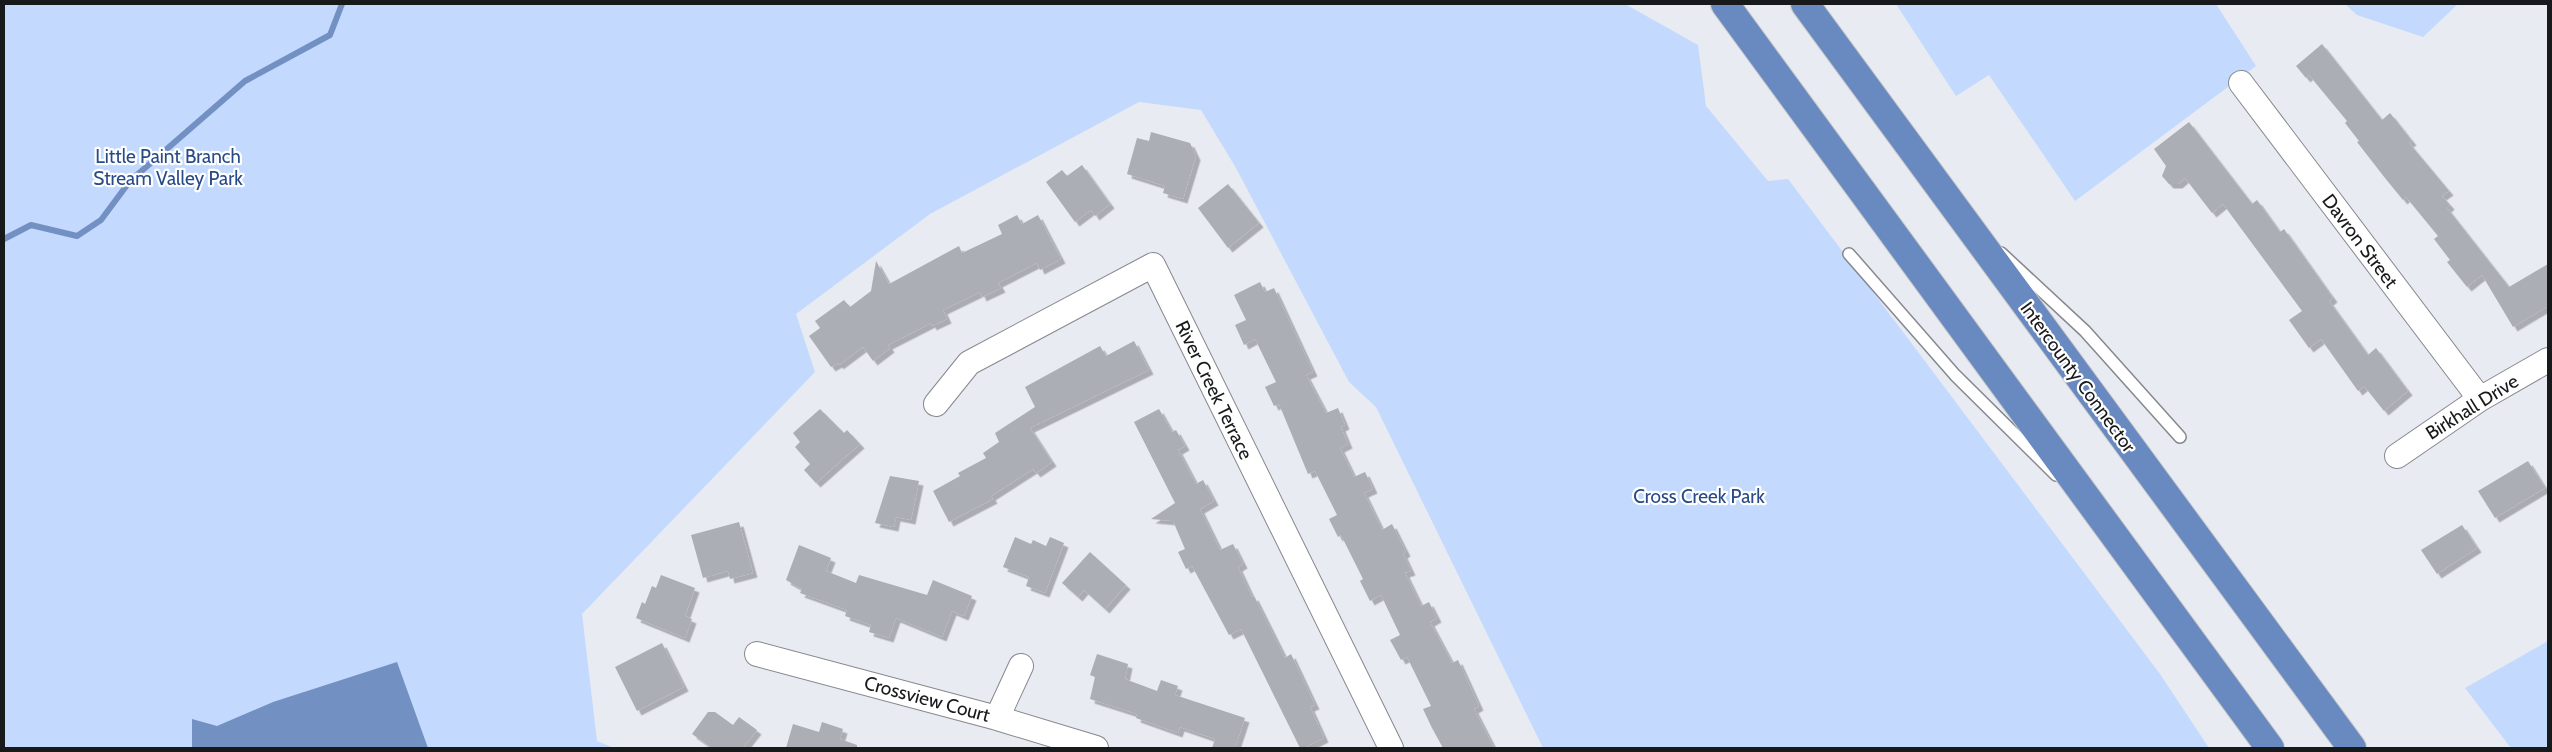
<svg xmlns="http://www.w3.org/2000/svg" width="2552" height="752" viewBox="0 0 2552 752" font-family="Cabin,sans-serif">
  <style>
    .green { fill: #c3d9fe }
    .water { fill: #7390c3 }
    .lines { fill: none; stroke-linecap: round; stroke-linejoin: round }
    .stream { stroke: #7390c3; stroke-width: 6 }
    .building { fill: #abaeb4; filter: url(#shadow) }
    .lane-casing { stroke: #85888e; stroke-width: 14 }
    .street-casing { stroke: #85888e; stroke-width: 26 }
    .highway-casing { stroke: #c8c8c8; stroke-width: 30 }
    .lane { stroke: #fff; stroke-width: 11 }
    .street { stroke: #fff; stroke-width: 24 }
    .highway { stroke: #6989c1; stroke-width: 28 }
    .labels { text-anchor: middle; dominant-baseline: central; stroke-width: 4.5; stroke-linejoin: round; paint-order: stroke }
    .park-label { font-size: 19px; fill: #274a89; stroke: #fff }
    .street-label { font-size: 19px; fill: #18191b; stroke: #fff }
  </style>
  <defs>
    <filter id="shadow"><feDropShadow dx="4.5" dy="4.5" stdDeviation="0" flood-color="#0004"/></filter>
  </defs>
  <rect width="100%" height="100%" fill="#e8ebf1"/>
  <path class="green" d="M4,4H1625L1698,45L1706,106L1768,181L1788,179L2160,674L2209,748H1543L1376,407L1349,382L1236,168L1201,110L1139,102L930,214L796,314L815,372L582,614L597,741L614,748H4Z
    M1896,4H2216L2256,66L2075,201L1989,75L1956,96Z
    M2345,4H2458L2423,37L2357,15Z
    M2548,641V748H2511L2465,688Z"/>
  <path class="water" d="M397,662L428,748H192V719L217,726L273,702Z"/>
  <g class="lines">
    <path class="stream" d="M4,239L31,225L77,236L101,220L130,181L245,81L330,35L342,4"/>
  </g>
  <path class="building" d="M2322,44L2382,120L2390,113L2412,141L2409,143L2449,191L2442,196L2450,205L2447,208L2509,287L2548,264V306L2513,327L2482,275L2467,287L2447,262L2450,260L2434,239L2438,236L2406,197L2403,200L2385,178L2357,142L2359,141L2345,123L2347,121L2309,75L2306,78L2296,66Z
    M2189,122L2252,204L2257,200L2280,232L2284,229L2333,298L2329,301L2368,355L2376,348L2408,391L2384,411L2364,386L2358,391L2321,339L2309,348L2289,320L2302,311L2223,204L2212,213L2185,178L2178,184H2169L2162,176L2166,166L2154,149Z
    M1151,132L1190,143L1196,156L1183,199L1163,193L1165,186L1127,174L1137,138L1149,141Z
    M1082,165L1110,204L1095,216L1091,210L1075,222L1046,182L1062,170L1067,176Z
    M1228,184L1259,223L1228,248L1198,208Z
    M1017,215L1022,224L1038,215L1061,259L1040,270L1037,263L998,283L1001,288L982,297L980,292L943,310L947,319L932,326L931,323L888,345L890,348L873,361L863,347L839,365L838,363L831,367L809,336L820,328L815,321L844,300L850,307L871,291L876,261L889,284L959,246L962,253L1002,234L998,225Z
    M1260,282L1265,292L1274,288L1313,372L1306,375L1326,413L1338,408L1345,425L1341,427L1348,444L1340,448L1354,477L1365,472L1373,489L1364,493L1382,530L1392,524L1406,552L1403,554L1411,571L1405,573L1421,606L1429,602L1437,618L1430,622L1452,663L1458,660L1479,706L1474,709L1494,748H1443L1432,728L1423,709L1431,706L1407,657L1401,660L1390,640L1400,635L1381,595L1370,601L1360,581L1363,579L1341,535L1338,537L1329,519L1337,515L1315,471L1308,474L1279,404L1274,406L1265,387L1276,382L1255,339L1244,345L1235,325L1246,320L1234,295Z
    M1134,341L1149,370L1030,428L1052,462L1036,473L1033,469L991,496L993,499L949,522L933,491L960,476L958,473L986,458L983,453L999,442L995,433L1035,407L1025,387L1100,346L1106,356Z
    M820,409L844,433L847,430L860,444L816,483L804,470L810,464L795,447L800,442L793,433Z
    M1159,409L1172,432L1176,430L1185,446L1178,450L1196,484L1203,480L1214,501L1200,509L1220,550L1233,544L1243,564L1238,567L1252,597L1254,596L1285,658L1291,654L1315,705L1310,707L1324,738L1304,748H1300L1241,629L1229,635L1192,566L1186,569L1178,552L1185,549L1173,521L1151,519L1175,503L1134,422Z
    M2528,461L2545,488L2495,518L2478,491Z
    M890,476L919,481L911,520L896,517L894,527L875,523Z
    M739,522L753,573L730,579L728,571L703,578L691,535Z
    M2462,525L2477,548L2437,574L2421,550Z
    M1015,537L1031,544L1033,540L1046,546L1050,537L1064,543L1045,593L1026,586L1029,577L1003,567Z
    M799,545L831,558L826,571L856,583L859,575L927,595L933,580L972,596L964,616L952,611L942,637L896,618L889,638L869,632L871,625L845,616L847,610L800,593L802,589L786,580Z
    M1090,552L1126,585L1105,609L1084,590L1078,597L1062,583Z
    M661,575L695,588L685,616L692,619L685,638L636,618L642,602L645,604L652,586L656,588Z
    M662,643L684,687L637,711L615,667Z
    M1097,654L1128,664L1125,679L1157,691L1161,680L1178,686L1175,695L1245,718L1235,748H1212L1215,739L1180,727L1178,733L1136,718L1137,714L1090,699L1095,677L1090,675Z
    M708,712H715L733,725L739,717L757,730L743,748H712L692,734Z
    M822,722L843,729L840,739L857,745V748H786L793,724L819,732Z"/>
  <g class="lines">
    <defs>
      <path id="lane" d="M2001,253L2085,331L2180,437
        M1849,254L1955,375L2056,475"/>
      <path id="street" d="M2241,83L2480,399
        M936,404L969,363L1153,265L1391,748
        M2397,456L2480,399L2548,360
        M757,654L997,718L1096,748
        M997,718L1021,666"/>
      <path id="highway" d="M1725,4L2270,748
        M1805,4L2352,748"/>
    </defs>
    <use href="#lane" class="lane-casing"/>
    <use href="#street" class="street-casing"/>
    <use href="#highway" class="highway-casing"/>
    <use href="#lane" class="lane"/>
    <use href="#street" class="street"/>
    <use href="#highway" class="highway"/>
  </g>
  <g class="labels">
    <g class="park-label">
      <text x="168" y="156">Little Paint Branch<tspan x="168" dy="22">Stream Valley Park</tspan></text>
      <text x="1699" y="496">Cross Creek Park</text>
    </g>
    <g class="street-label">
      <text transform="translate(2360 241) rotate(53)">Davron Street</text>
      <text transform="translate(2078 377) rotate(54)">Intercounty Connector</text>
      <text transform="translate(1214 390) rotate(64)">River Creek Terrace</text>
      <text transform="translate(2472 407) rotate(-32)">Birkhall Drive</text>
      <text transform="translate(927 699) rotate(15)">Crossview Court</text>
    </g>
  </g>
  <rect width="2552" height="752" fill="none" stroke="#18191b" stroke-width="10"/>
</svg>
